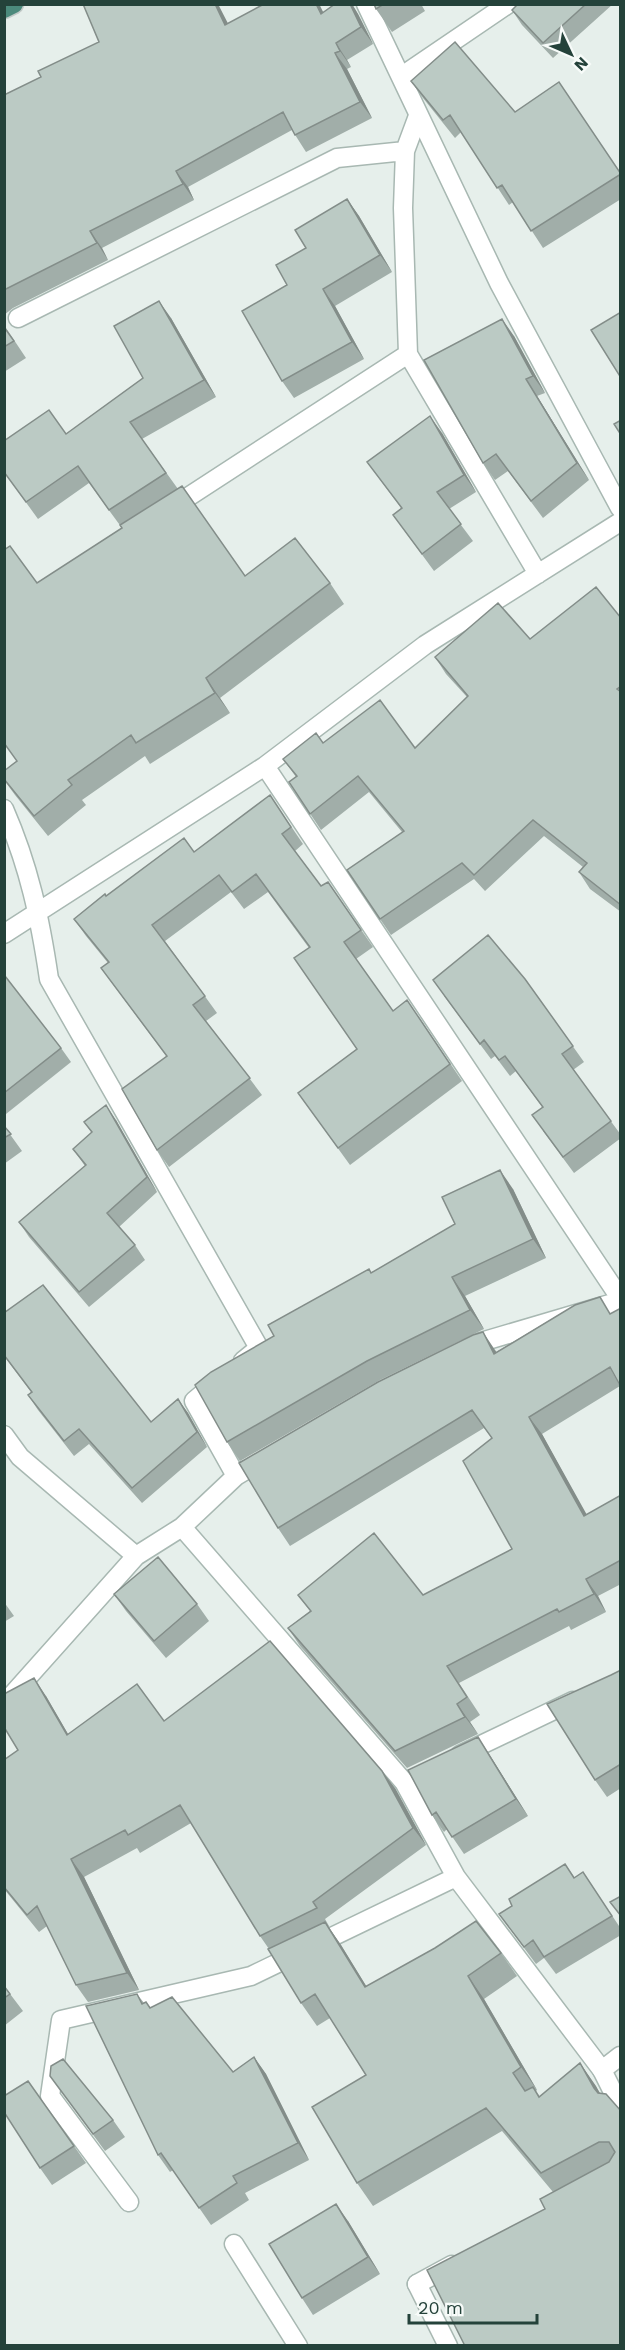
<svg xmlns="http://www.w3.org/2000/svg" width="625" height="2350" viewBox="0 0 625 2350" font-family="'Work Sans',sans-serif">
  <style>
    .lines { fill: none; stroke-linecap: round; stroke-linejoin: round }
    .service-casing { stroke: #a8b8b2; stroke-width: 21 }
    .minor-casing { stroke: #a8b8b2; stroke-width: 21 }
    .tertiary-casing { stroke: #a8b8b2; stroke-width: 21 }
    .trunk-casing { stroke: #c2cac8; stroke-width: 21 }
    .service { stroke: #fff; stroke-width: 18 }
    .minor { stroke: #fff; stroke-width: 18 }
    .tertiary { stroke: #fff; stroke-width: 18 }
    .trunk { stroke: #4c8a7c; stroke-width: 18 }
    .wall { fill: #a1aea9 }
    .shaded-wall { fill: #838d89 }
    .building { fill: #bbcac4; stroke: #838d89; stroke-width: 1.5 }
  </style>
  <rect width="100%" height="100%" fill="#e6efeb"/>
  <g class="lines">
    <defs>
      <path id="service" d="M402,76L508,4
        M602,2070L620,2106
        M234,2244L298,2346
        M417,2284L452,2265"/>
      <path id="minor" d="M18,318L337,158L405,151
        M408,354L403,208L405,151L418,116
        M168,510L408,354L538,574
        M265,766L620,1298
        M4,809C29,866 40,918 49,979L259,1348L243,1361
        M4,934L265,766L425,645L620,522
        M468,1348L481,1342L620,1301
        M219,1380L194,1401L236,1476
        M4,1435L20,1457L136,1556
        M182,1527L404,1782L456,1877L602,2070L620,2056
        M4,1704L136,1556L182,1527L236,1476L246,1470
        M460,1755L573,1701
        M129,2202L50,2096L61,2020L251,1976L456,1877
        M417,2284L448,2346"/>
      <path id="tertiary" d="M366,4L499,283L620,508"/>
      <path id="trunk" d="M4,9L14,4"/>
    </defs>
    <use href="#service" class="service-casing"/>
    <use href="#minor" class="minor-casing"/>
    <use href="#tertiary" class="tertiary-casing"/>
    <use href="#trunk" class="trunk-casing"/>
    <use href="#service" class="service"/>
    <use href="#minor" class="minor"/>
    <use href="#tertiary" class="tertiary"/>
    <use href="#trunk" class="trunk"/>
  </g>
  <path class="wall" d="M264,4H319L323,12L335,4H352L358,14L373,44L347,60L351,67L347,69L372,118L306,152L292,130L188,187L194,200L102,248L108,260L13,308L4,315V95L228,24Z
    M374,4H421L425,11L392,32L376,9Z
    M518,4H613L553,58L522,25L512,10Z
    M411,81L515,112L621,173V199L543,248L513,202L509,205L461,132L455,138L423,98Z
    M347,199L359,216L392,272L335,306L364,359L294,398L282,381L287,285L306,248Z
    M171,318L216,397L142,439L178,489L245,576L330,583L344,604L220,698L230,713L150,764L145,756L82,800L86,805L48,836L15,795L4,780L17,761L37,583L122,528L89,483L38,519L4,472L66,434L143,378Z
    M4,325L26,358L4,372Z
    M514,336L545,393L537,396L589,480L543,518L508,471L495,480L483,463Z
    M442,433L476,492L449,509L473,541L434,571L393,515L401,508L367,462Z
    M621,618V912L590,889L579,872L583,867L544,836L485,891L474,879L391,935L380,919L402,832L369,792L321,830L289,782L296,777L283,759L323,743L415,748L467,697L446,674L435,657L530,639Z
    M270,795L303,844L295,851L321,886L328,882L373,947L356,959L393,1011L419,1017L462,1081L350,1165L298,1093L357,1049L309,948L268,892L244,909L231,892L165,941L217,1013L206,1021L262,1095L169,1167L157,1150L166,1056L101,968L108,963L86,936L74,919L106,896L194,852Z
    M4,977L61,1048L71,1062L6,1114L4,1112Z
    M525,979L584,1062L573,1070L621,1135V1138L574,1173L543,1131L542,1107L516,1071L510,1076L495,1056L491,1059L444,996Z
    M116,1120L157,1192L119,1227L135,1245L145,1260L89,1307L29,1237L19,1222L85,1166L73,1149L92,1133L84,1122Z
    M4,1126L22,1151L4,1164Z
    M513,1189L546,1258L465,1296L484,1329L380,1380L240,1461L227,1442L274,1336L371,1273L455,1224Z
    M575,1305L620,1386L542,1434L586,1515L621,1495V1584L598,1596L606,1612L571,1630L569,1626L459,1683L480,1715L470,1722L478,1734L407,1768L300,1646L288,1628L310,1611L298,1595H423L512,1549L492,1438L484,1428L290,1546L278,1528L495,1350L496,1352Z
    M4,1313L151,1422L178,1399L188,1413L207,1447L142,1503L89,1444L74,1456L38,1410L28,1395L31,1392L4,1356Z
    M114,1594L197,1604L209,1621L166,1658L126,1611Z
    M4,1602L14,1616L4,1622Z
    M621,1670V1788L607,1797L595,1780L611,1675Z
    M46,1696L68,1734L164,1721L395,1788L426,1845L325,1919L329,1926H328L341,1945L366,1986L501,1953L517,1976L484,1999L537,2090L536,2091L540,2097L580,2063L600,2093L621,2111V2346L545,2209L553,2192L502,2131L373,2206L357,2183L366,2075L330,2018L317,2026L301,2003L269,1949L260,1936L191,1823L140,1853L137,1848L84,1877L139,1990L88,2002L76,1985L47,1926L39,1932L4,1889V1760L18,1750Z
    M489,1754L528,1816L464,1854L447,1829L444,1832L432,1815Z
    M565,1864L575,1878L583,1872L621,1929V1935L556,1974L544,1958L536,1964L499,1914L512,1906Z
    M4,1986L23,2011L4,2026Z
    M137,1994L144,2003L146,2002L151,2008L233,2072L254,2057L266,2074L309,2160L245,2193L249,2200L211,2225L173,2170L170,2172L158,2155Z
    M50,2076L113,2120L125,2137L105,2151Z
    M28,2081L86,2163L52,2185L40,2168Z
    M348,2221L380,2274L313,2315L302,2298Z"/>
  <path class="shaded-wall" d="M215,4H218L237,41L225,25Z
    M316,4H319L332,30L321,14Z
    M350,4H352L358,14L373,44L361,27Z
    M336,43L347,60L351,67L340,51Z
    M335,53L347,69L372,118L360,102Z
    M176,171L188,187L194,200L183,184Z
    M347,199L359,216L392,272L380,255Z
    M90,231L102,248L108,260L97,243Z
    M323,289L335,306L364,359L352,342Z
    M159,301L171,318L216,397L204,380Z
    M502,319L514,336L545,393L533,376Z
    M526,379L537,396L589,480L577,463Z
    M430,416L442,433L476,492L464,475Z
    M206,678L220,698L230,713L215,693Z
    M106,1105L116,1120L157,1192L147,1177Z
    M500,1170L513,1189L546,1258L533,1239Z
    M452,1277L465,1296L484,1329L470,1310Z
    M483,1332L495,1350L507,1371L494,1354Z
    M178,1399L188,1413L207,1447L197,1432Z
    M529,1417L542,1434L597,1533L584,1516Z
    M586,1579L598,1596L606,1612L594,1594Z
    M34,1678L46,1696L79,1753L67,1735Z
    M457,1704L470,1722L478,1734L465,1717Z
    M478,1737L489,1754L528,1816L516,1799Z
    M382,1771L395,1788L426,1845L413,1828Z
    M71,1859L84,1877L139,1990L127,1973Z
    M325,1922L341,1945L381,2010L365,1987Z
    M468,1976L484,1999L537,2090L521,2067Z
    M254,2057L266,2074L309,2160L298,2143Z
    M580,2063L596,2086L610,2112L594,2088Z
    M336,2204L348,2221L380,2274L368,2257Z"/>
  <path class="building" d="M83,4H215L225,25L264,4H316L321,14L335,4H350L361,27L336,43L340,51L335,53L360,102L295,135L283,112L176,171L183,184L90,231L97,243L4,290V95L41,77L38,71L99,42Z
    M374,4H384L376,9Z
    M518,4H586L543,43L512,10Z
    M455,42L515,112L559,82L621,174L531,231L502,185L497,188L450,115L443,120L411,81Z
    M347,199L380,255L323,289L352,342L282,381L242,311L287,285L276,265L306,248L295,230Z
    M159,301L204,380L130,422L166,473L109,510L78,466L26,502L4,472V441L49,410L66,434L143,378L114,326Z
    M621,312V378L591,330Z
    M502,319L533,376L526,379L577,463L531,501L496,454L483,463L424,360Z
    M4,327L14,341L4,347Z
    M430,416L464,475L437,492L461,524L422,554L393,515L402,508L367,462Z
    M621,420V435L614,424Z
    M182,486L245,576L295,538L330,583L206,678L215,693L136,743L131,735L68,780L72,785L34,816L4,779V771L17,761L4,743V550L10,546L37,583L122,528L120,525Z
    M596,587L621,618V686L617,689L621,692V905L579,872L587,863L533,820L474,875L462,863L380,919L347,870L404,831L358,776L310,814L289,782L297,776L283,759L316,733L323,743L380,700L415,748L468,696L435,657L498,603L530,639Z
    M270,795L291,827L282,834L321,886L328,882L361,930L344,942L393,1011L407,1000L450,1064L338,1148L298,1093L357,1049L294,958L310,947L256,874L232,892L219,875L152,925L205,996L193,1005L250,1078L157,1150L122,1089L167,1056L101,968L109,962L74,919L105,894L106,896L184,838L194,852Z
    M488,935L525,979L573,1046L562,1054L611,1121L563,1157L532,1115L543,1107L505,1056L499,1060L484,1040L480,1044L433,980Z
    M5,976L61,1048L4,1093V977Z
    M106,1105L147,1177L107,1213L135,1245L79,1292L19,1222L86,1165L73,1149L92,1132L84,1122Z
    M4,1126L11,1134L4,1138Z
    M500,1170L533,1239L452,1277L470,1310L367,1361L227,1442L195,1385L211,1372L274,1336L268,1325L369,1269L371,1273L455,1224L442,1197Z
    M43,1285L151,1422L178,1399L197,1432L132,1488L79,1429L64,1441L28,1395L32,1392L4,1355V1313Z
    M600,1297L610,1314L621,1308V1387L610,1367L529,1417L584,1516L621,1495V1560L586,1579L594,1594L559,1612L557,1609L447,1666L467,1697L457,1704L465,1717L395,1751L288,1628L311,1611L298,1595L374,1533L423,1595L512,1549L463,1461L492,1438L472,1410L278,1528L239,1463L378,1382L473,1335L483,1332L494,1354L575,1305Z
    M158,1557L197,1604L154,1641L114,1594Z
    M270,1641L382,1771L413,1828L313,1902L317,1908L260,1936L180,1805L128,1835L125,1830L71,1859L127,1973L76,1985L37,1906L27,1915L4,1887V1760L18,1750L4,1727V1694L34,1678L67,1735L137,1684L164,1721Z
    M621,1670V1764L595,1780L547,1704L611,1675Z
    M478,1737L516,1799L452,1837L436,1812L432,1815L408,1770Z
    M565,1864L574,1878L583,1872L612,1916L544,1957L533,1940L524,1947L499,1914L512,1906L509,1899Z
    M621,1896V1916L610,1902Z
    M476,1921L501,1953L468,1976L521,2067L513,2073L525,2091L533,2087L539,2097L580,2063L594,2088L598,2093L606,2094L621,2111V2346H465L427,2270L545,2209L540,2199L609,2162L615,2152L609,2142H599L541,2173L486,2108L357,2183L312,2107L366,2075L315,1994L301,2003L268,1949L325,1922L365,1987L435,1948Z
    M4,1986L10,1994L4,1998Z
    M137,1994L142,2004L146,2002L150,2008L172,1997L233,2072L254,2057L298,2143L233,2176L237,2183L199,2208L161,2153L158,2155L86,2006Z
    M63,2059L113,2120L93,2134L50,2076L51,2066Z
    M28,2081L74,2146L40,2168L4,2112V2096Z
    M336,2204L368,2257L302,2298L269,2244Z"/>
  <rect width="625" height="2350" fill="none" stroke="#24423a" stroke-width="12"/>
  <g transform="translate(571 54) rotate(134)" stroke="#f7fbf9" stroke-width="4.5" paint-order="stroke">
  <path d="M0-4.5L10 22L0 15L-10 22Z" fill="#24423a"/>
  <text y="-9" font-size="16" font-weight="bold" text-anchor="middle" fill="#24423a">N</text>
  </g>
  <path d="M409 2314v9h128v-9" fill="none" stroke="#24423a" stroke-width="3"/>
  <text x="418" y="2314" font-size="18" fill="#24423a" stroke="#f7fbf9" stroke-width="4.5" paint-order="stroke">20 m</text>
</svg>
